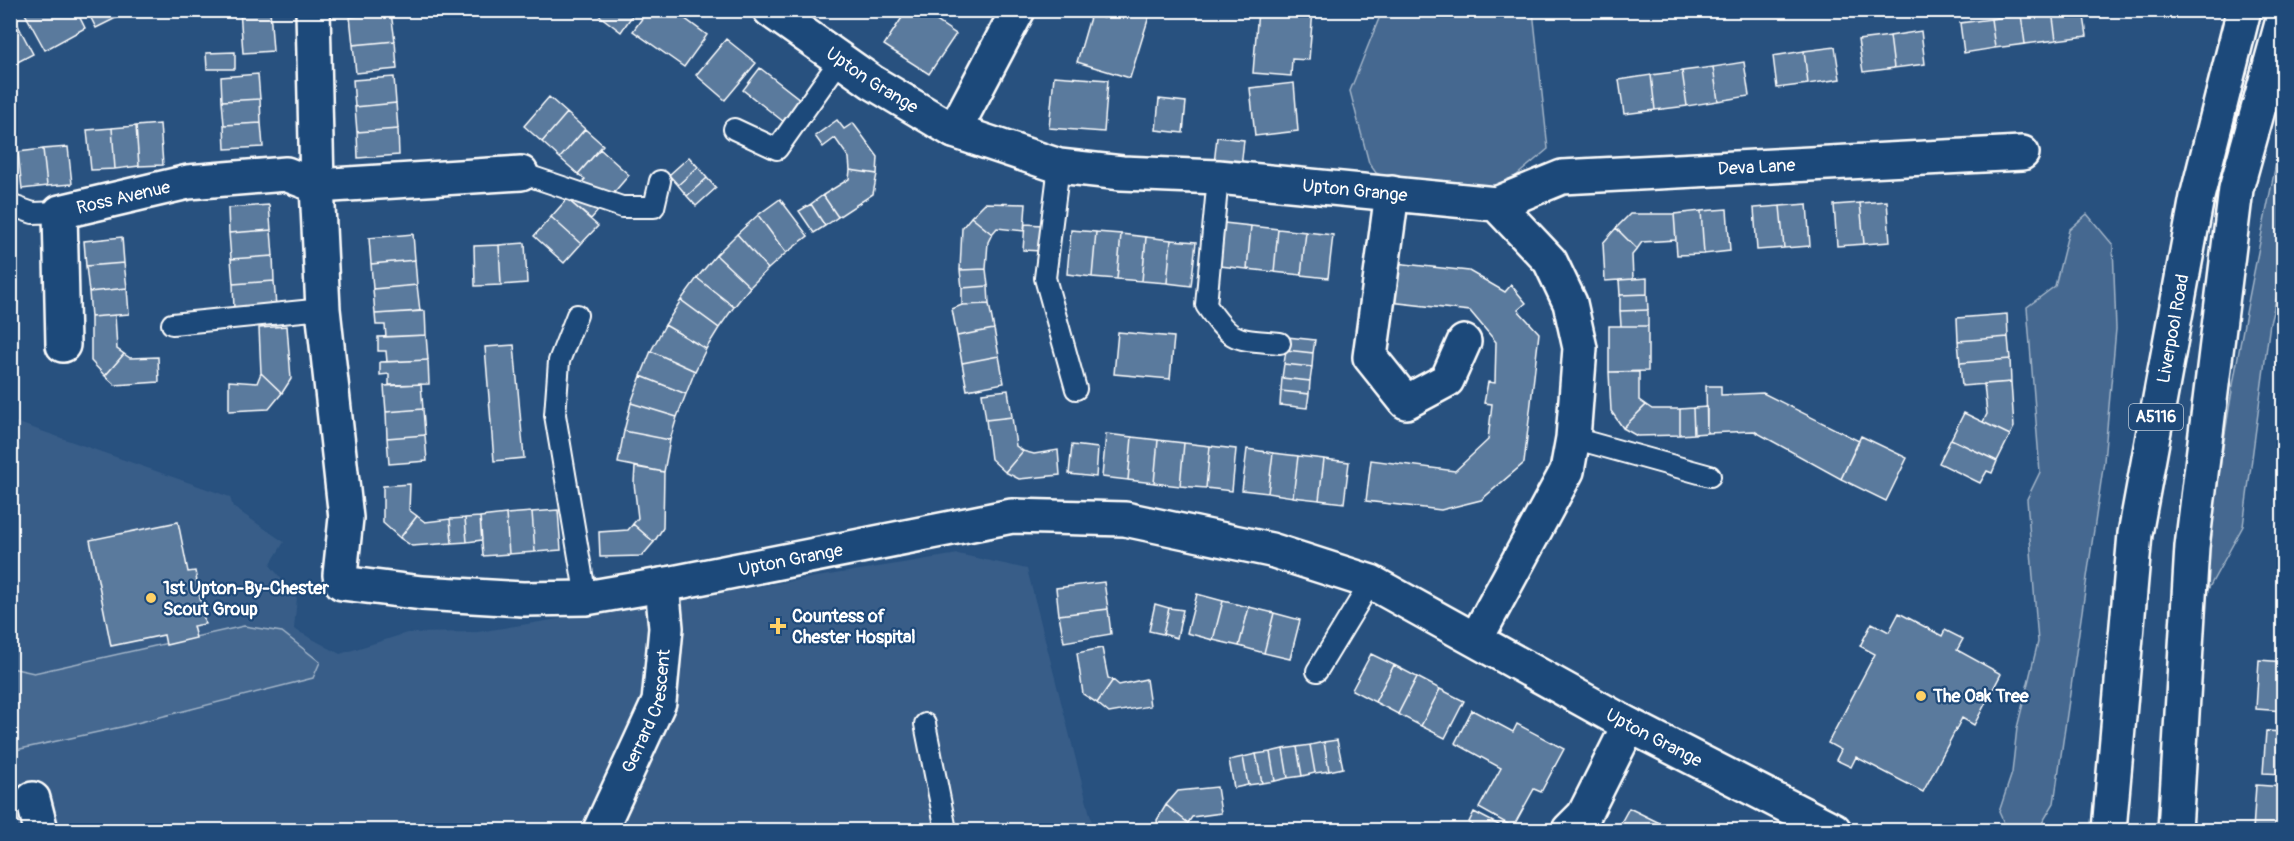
<svg xmlns="http://www.w3.org/2000/svg" width="2294" height="841" viewBox="0 0 2294 841" font-family="Pangolin,sans-serif">
  <style>
    .built { fill: #375d88 }
    .green { fill: #446890; stroke: #a2b4c8; stroke-width: 1.5 }
    .building { fill: #5a7a9d; stroke: #fff; stroke-width: 1.5 }
    .lines { fill: none; stroke-linecap: round; stroke-linejoin: round }
    .service-casing { stroke: #fff; stroke-width: 24 }
    .minor-casing { stroke: #fff; stroke-width: 38 }
    .trunk-casing { stroke: #fff; stroke-width: 38 }
    .service { stroke: #1f4a7a; stroke-width: 20 }
    .minor { stroke: #1f4a7a; stroke-width: 33 }
    .trunk { stroke: #1f4a7a; stroke-width: 33 }
    .poi-dot { fill: #ffd166; stroke: #1f4a7a; stroke-width: 2 }
    .labels { text-anchor: middle; dominant-baseline: central; stroke-width: 4.5; stroke-linejoin: round; paint-order: stroke }
    .shield { fill: #1f4a7a; stroke: #bcc9d7; stroke-width: 1.5 }
    .shield-label { font-size: 16px; font-weight: bold; fill: #fff }
    .street-label { font-size: 18px; fill: #fff; stroke: #1f4a7a }
    .poi-label { font-size: 18px; font-weight: bold; fill: #fff; stroke: #1f4a7a; text-anchor: start }
  </style>
  <rect width="100%" height="100%" fill="#28517f"/>
  <filter id="ink" filterUnits="userSpaceOnUse"><feTurbulence type="fractalNoise" baseFrequency=".0167" numOctaves="2"/><feDisplacementMap in="SourceGraphic" scale="12" xChannelSelector="R" yChannelSelector="G"/><feConvolveMatrix kernelMatrix="1 2 1 2 8 2 1 2 1" color-interpolation-filters="sRGB"/></filter>
  <g filter="url(#ink)">
    <path class="built" d="M10,420L230,497L233,507L284,542L270,565L297,598L294,629L340,654L407,633L478,632L958,554L1027,569L1094,830H11Z"/>
    <path class="green" d="M1382,11H1533L1548,149L1504,186L1487,187L1385,177L1376,173L1369,163L1350,91Z
      M2283,130V274L2270,323L2243,526L2205,595C2207,552 2214,510 2220,468C2236,354 2260,242 2283,130Z
      M2087,214L2113,245L2116,329L2104,461L2054,803L2038,830H2007L1999,812L2012,773L2017,728L2038,642L2027,499L2040,472L2027,307L2055,286L2069,230Z
      M244,626L282,632L320,662L313,678L121,727L11,751V668L34,673Z"/>
    <path class="building" d="M23,10H76L85,28L45,50Z
      M87,10H132L96,28Z
      M240,10H270L273,51L243,53Z
      M592,10H636L621,32Z
      M648,10H673L707,35L684,67L633,31Z
      M907,10H920L956,34L929,74L884,45Z
      M1106,10H1151L1130,78L1077,62L1091,14L1104,18Z
      M1258,10H1313L1309,60L1292,59L1291,76L1253,73Z
      M2083,10L2087,36L2056,40L2052,11Z
      M2052,11L2056,40L2025,44L2021,15Z
      M391,13L395,41L353,45L350,17Z
      M12,14L33,54L10,66V15Z
      M2021,15L2025,44L1995,48L1991,19Z
      M1991,19L1995,48L1964,53L1960,23Z
      M1921,31L1925,64L1894,68L1890,36Z
      M1890,36L1894,68L1863,72L1858,40Z
      M726,39L756,63L725,100L696,75Z
      M395,41L397,69L356,73L353,45Z
      M1835,47L1840,79L1808,84L1804,51Z
      M1804,51L1808,84L1777,88L1773,56Z
      M235,52V69H207L206,53Z
      M1744,62L1749,96L1718,101L1713,67Z
      M1713,67L1718,101L1687,106L1682,71Z
      M760,68L801,100L784,122L743,90Z
      M1682,71L1687,106L1655,110L1651,75Z
      M258,74L260,99L222,101L221,77Z
      M1651,75L1655,110L1624,114L1619,80Z
      M1054,76L1108,80L1104,132L1049,128Z
      M394,77L396,103L355,107L353,80Z
      M1294,83L1298,131L1255,136L1250,88Z
      M549,97L567,113L542,142L524,126Z
      M260,99L261,123L224,125L222,101Z
      M1159,99L1186,102L1183,133L1156,130Z
      M396,103L398,129L357,132L355,107Z
      M567,113L585,129L560,158L542,142Z
      M837,120L844,129L853,123L878,157L877,174L850,170L849,158L835,138L823,147L815,136Z
      M261,123L263,147L225,149L224,125Z
      M160,124L163,165L139,166L136,126Z
      M136,126L139,166L115,169L112,128Z
      M112,128L115,169L91,170L87,130Z
      M398,129L399,155L358,158L357,132Z
      M585,129L603,145L578,174L560,158Z
      M1217,137L1244,140L1241,167L1214,164Z
      M68,147L72,184L47,186L43,149Z
      M43,149L47,186L22,189L18,152Z
      M600,149L629,175L591,219L567,199L585,179L578,174Z
      M689,157L698,167L678,185L669,175Z
      M698,167L707,178L687,196L678,185Z
      M850,170L877,174L873,194L838,217L823,195L849,179Z
      M707,178L716,188L696,206L687,196Z
      M823,195L838,217L825,226L811,204Z
      M567,199L598,226L581,244L551,217Z
      M780,199L808,236L786,253L758,215Z
      M1887,201L1890,242L1864,244L1860,203Z
      M985,203L1026,204L1024,231L997,228L992,234L971,217Z
      M1860,203L1864,244L1837,246L1834,205Z
      M811,204L825,226L814,233L799,211Z
      M1807,204L1810,246L1784,248L1780,206Z
      M269,205L271,230L229,233L228,208Z
      M1780,206L1784,248L1757,250L1754,208Z
      M1727,209L1730,251L1704,254L1701,211Z
      M1701,211L1704,254L1677,255L1674,214Z
      M1630,214H1674L1676,240L1642,242L1637,249L1616,228Z
      M758,215L786,253L768,269L737,234Z
      M551,217L581,244L564,263L534,236Z
      M971,217L992,234L988,242L986,269L960,270L962,228Z
      M1224,223L1251,226L1247,269L1220,266Z
      M1025,224L1042,225L1041,251L1023,250Z
      M1251,226L1278,229L1274,272L1247,269Z
      M1616,228L1637,249L1632,255L1633,279L1605,281L1603,243Z
      M1278,229L1306,232L1301,275L1274,272Z
      M271,230L273,256L231,259L229,233Z
      M1071,230L1096,232L1092,277L1067,274Z
      M1096,232L1121,234L1117,279L1092,277Z
      M1306,232L1333,235L1328,278L1301,275Z
      M413,234L415,260L371,264L369,238Z
      M737,234L768,269L750,287L716,255Z
      M1121,234L1146,237L1142,281L1117,279Z
      M122,237L124,263L86,266L84,241Z
      M1146,237L1171,240L1167,283L1142,281Z
      M1171,240L1196,242L1191,286L1167,283Z
      M525,243L527,283L501,285L499,245Z
      M499,245L501,285L475,286L474,246Z
      M716,255L750,287L734,307L697,278Z
      M273,256L274,281L233,284L231,259Z
      M415,260L417,285L373,289L371,264Z
      M124,263L127,288L89,292L86,266Z
      M1395,263L1469,271L1505,292L1511,285L1526,303L1518,310L1539,333L1524,463L1481,500L1441,510L1366,501L1371,460L1455,471L1488,440L1492,404L1484,403L1488,382L1495,383L1496,342L1470,311L1390,302Z
      M986,269L988,286L962,288L960,270Z
      M697,278L734,307L719,328L681,300Z
      M1647,278V294L1620,295L1619,280Z
      M274,281L276,306L234,309L233,284Z
      M417,285L420,311L375,314L373,289Z
      M988,286L989,304L962,305V288Z
      M127,288L129,314L91,317L89,292Z
      M1647,294L1648,310L1620,311V295Z
      M681,300L719,328L706,349L665,325Z
      M989,304L994,329L957,336L952,309L962,305Z
      M1648,310V326H1621L1620,311Z
      M425,311L426,335L386,337L385,325H376L375,314Z
      M2007,314L2008,337L1958,341L1957,318Z
      M115,315L117,349L124,354L105,376L91,361V317Z
      M665,325L706,349L695,371L651,351Z
      M287,326L291,379L282,393L261,373L259,328Z
      M1609,326H1648V371L1609,372Z
      M994,329L999,356L962,363L957,336Z
      M1118,332L1174,337L1170,379L1114,374Z
      M426,335L428,360L387,362L386,351H378V337Z
      M1287,337L1315,340L1313,353L1286,350Z
      M2008,337L2010,359L1960,363L1958,341Z
      M514,345L524,458L494,461L485,347Z
      M1286,350L1313,353L1312,367L1284,364Z
      M651,351L695,371L686,394L641,376Z
      M124,354L130,358L158,357L159,382L115,385L105,376Z
      M999,356L1004,383L967,390L962,363Z
      M2010,359L2011,382L1962,386L1960,363Z
      M428,360L429,384L389,385V374L380,375V362Z
      M1284,364L1312,367L1310,381L1282,378Z
      M1609,372H1639V400L1646,405L1623,428L1611,411Z
      M261,373L282,393L269,409L229,411V381L257,383Z
      M641,376L686,394L677,417L631,403Z
      M1282,378L1310,381L1309,394L1281,391Z
      M2011,382L2014,427L2010,435L1983,422L1987,414L1984,384Z
      M421,384L423,409L386,412L384,386Z
      M1706,386H1721V395L1763,393L1859,441L1841,479L1754,431L1707,433Z
      M1008,390L1012,417L986,420L982,393Z
      M1281,391L1309,394L1307,408L1280,405Z
      M631,403L677,417L670,440L624,431Z
      M1646,405L1652,409H1680V435L1637,436L1623,428Z
      M1707,407V433L1694,434L1693,408Z
      M1693,408L1694,434L1680,435V409Z
      M423,409L425,435L387,438L386,412Z
      M1964,413L2010,435L1997,461L1951,439Z
      M1012,417L1016,446L1023,451L1005,472L991,459L986,420Z
      M624,431L670,440L664,472L618,463Z
      M1106,434L1132,437L1128,480L1102,477Z
      M425,435L427,461L389,464L387,438Z
      M1861,436L1907,458L1886,501L1841,479Z
      M1132,437L1158,440L1154,483L1128,480Z
      M1951,439L1997,461L1992,473L1987,471L1980,483L1939,463Z
      M1158,440L1184,443L1180,486L1154,483Z
      M1184,443L1210,446L1206,488L1180,486Z
      M1072,445L1098,448L1096,477L1069,474Z
      M1210,446L1236,449L1232,491L1206,488Z
      M1247,449L1273,453L1268,493L1242,490Z
      M1058,450L1060,475L1019,479L1005,472L1023,451L1034,454Z
      M1273,453L1298,456L1293,497L1268,493Z
      M1298,456L1324,459L1319,500L1293,497Z
      M1324,459L1349,462L1344,503L1319,500Z
      M635,467L664,472L663,528L654,542L633,524L638,518L634,483Z
      M410,484L409,510L417,516L400,538L383,523V486Z
      M558,510L561,550L535,552L532,512Z
      M532,512L535,552L509,554L506,514Z
      M506,514L509,554L483,556L480,517Z
      M417,516L425,522L450,519L452,543L412,546L400,538Z
      M480,517L482,540L467,542L465,518Z
      M465,518L467,542L452,543L450,519Z
      M178,522L188,572L195,571L205,624L193,626L196,638L166,645L164,635L111,646L90,540Z
      M633,524L654,542L642,556L600,557L599,532L628,530Z
      M1104,582L1108,609L1059,615L1056,588Z
      M1197,594L1223,601L1213,640L1187,633Z
      M1223,601L1249,607L1239,646L1213,640Z
      M1155,604L1169,608L1163,634L1149,631Z
      M1249,607L1274,613L1264,653L1239,646Z
      M1169,608L1183,610L1177,638L1163,634Z
      M1108,609L1111,634L1064,642L1059,615Z
      M1274,613L1300,620L1290,659L1264,653Z
      M1899,613L1942,636L1945,630L1963,639L1957,650L2001,674L1974,725L1962,718L1923,792L1856,757L1851,767L1836,760L1841,750L1828,743L1875,654L1860,646L1872,623L1889,632Z
      M1102,648L1108,678L1113,680L1097,703L1083,694L1077,653Z
      M1371,654L1394,665L1375,702L1352,690Z
      M2259,660L2284,662V711L2256,709Z
      M1394,665L1417,677L1398,714L1375,702Z
      M1417,677L1440,689L1421,726L1398,714Z
      M1146,679L1150,706L1109,713L1097,703L1113,680L1119,685Z
      M1440,689L1464,701L1445,738L1421,726Z
      M1472,710L1513,732L1517,724L1564,749L1541,792L1534,789L1513,827L1479,808L1501,768L1455,743Z
      M2266,731L2284,732V774L2263,773Z
      M1337,740L1343,768L1329,771L1324,742Z
      M1324,742L1329,771L1315,773L1310,745Z
      M1310,745L1315,773L1302,776L1297,747Z
      M1297,747L1302,776L1288,778L1283,749Z
      M1283,749L1288,778L1275,781L1270,752Z
      M1270,752L1275,781L1262,783L1256,754Z
      M1256,754L1262,783L1248,785L1243,757Z
      M1243,757L1248,785L1234,788L1229,760Z
      M2256,785L2284,787V830H2253Z
      M1217,787L1221,813L1192,817L1188,823L1166,805L1178,791Z
      M1166,805L1188,823L1185,830H1158L1157,820Z
      M1629,808L1674,830H1617Z
      M1474,812L1499,825L1496,830H1477V829L1469,822Z"/>
    <g class="lines">
      <defs>
        <path id="service" d="M734,129L777,149L840,60
          M1059,166L1045,278L1076,389
          M521,173L622,207H654L660,181
          M1218,177L1206,305C1232,343 1235,339 1280,343
          M10,205L33,213L60,212
          M577,315L559,361L555,415L586,598
          M172,324L323,309
          M1573,438L1710,476
          M1317,671L1371,582
          M925,724L946,830"/>
        <g id="minor">
          <path id="s1" d="M313,10L317,186L323,309L346,518L340,575L342,583L422,593L523,599L586,598L673,583L1012,516L1125,519L1271,550L1371,582L1629,725L1834,830"/>
          <path id="s2" d="M770,10L872,82L954,131L1059,166L1122,173L1218,177L1496,204L1550,261L1570,303L1580,348L1573,438L1567,471L1476,639"/>
          <path d="M954,131L1018,10"/>
          <path d="M1392,193L1370,357L1406,402L1447,380L1464,342"/>
          <path id="s3" d="M1496,204L1562,177L2022,153"/>
          <path id="s4" d="M63,345L60,212L188,182L286,174L317,186L521,173"/>
          <path d="M33,799L41,830"/>
          <path id="s5" d="M600,830L659,702L666,628L662,585"/>
          <path d="M1569,830L1584,815L1629,725"/>
        </g>
        <g id="trunk">
          <path id="s6" d="M2109,830L2135,534L2197,197L2244,10"/>
          <path d="M2175,830L2192,547L2236,189L2284,16"/>
        </g>
      </defs>
      <use href="#service" class="service-casing"/>
      <use href="#minor" class="minor-casing"/>
      <use href="#trunk" class="trunk-casing"/>
      <use href="#service" class="service"/>
      <use href="#minor" class="minor"/>
      <use href="#trunk" class="trunk"/>
    </g>
  </g>
  <g class="poi-dot">
    <circle cx="151" cy="598" r="6"/>
    <path d="M775 617h6v6h6v6h-6v6h-6v-6h-6v-6h6z"/>
    <circle cx="1921" cy="696" r="6"/>
  </g>
  <g class="labels">
    <rect class="shield" x="2129" y="404" width="54" height="26" rx="4.5"/>
    <g class="shield-label">
      <text x="2156" y="417">A5116</text>
    </g>
    <g class="street-label">
      <text stroke="none"><textPath href="#s2" startOffset="124">Upton Grange</textPath></text>
      <text stroke="none"><textPath href="#s3" startOffset="266">Deva Lane</textPath></text>
      <text stroke="none"><textPath href="#s2" startOffset="628">Upton Grange</textPath></text>
      <text stroke="none"><textPath href="#s4" startOffset="198">Ross Avenue</textPath></text>
      <text stroke="none"><textPath href="#s6" startOffset="506">Liverpool Road</textPath></text>
      <text stroke="none"><textPath href="#s1" startOffset="1028">Upton Grange</textPath></text>
      <text stroke="none"><textPath href="#s5" startOffset="129">Gerrard Crescent</textPath></text>
      <text stroke="none"><textPath href="#s1" startOffset="1944">Upton Grange</textPath></text>
    </g>
    <g class="poi-label">
      <text x="163" y="588">1st Upton-By-Chester<tspan x="163" dy="21">Scout Group</tspan></text>
      <text x="792" y="616">Countess of<tspan x="792" dy="21">Chester Hospital</tspan></text>
      <text x="1933" y="696">The Oak Tree</text>
    </g>
  </g>
  <rect width="2294" height="841" fill="none" stroke="#1f4a7a" stroke-width="36"/>
  <rect x="18" y="18" width="2258" height="805" fill="none" stroke="#fff" stroke-width="2" filter="url(#ink)"/>
</svg>
